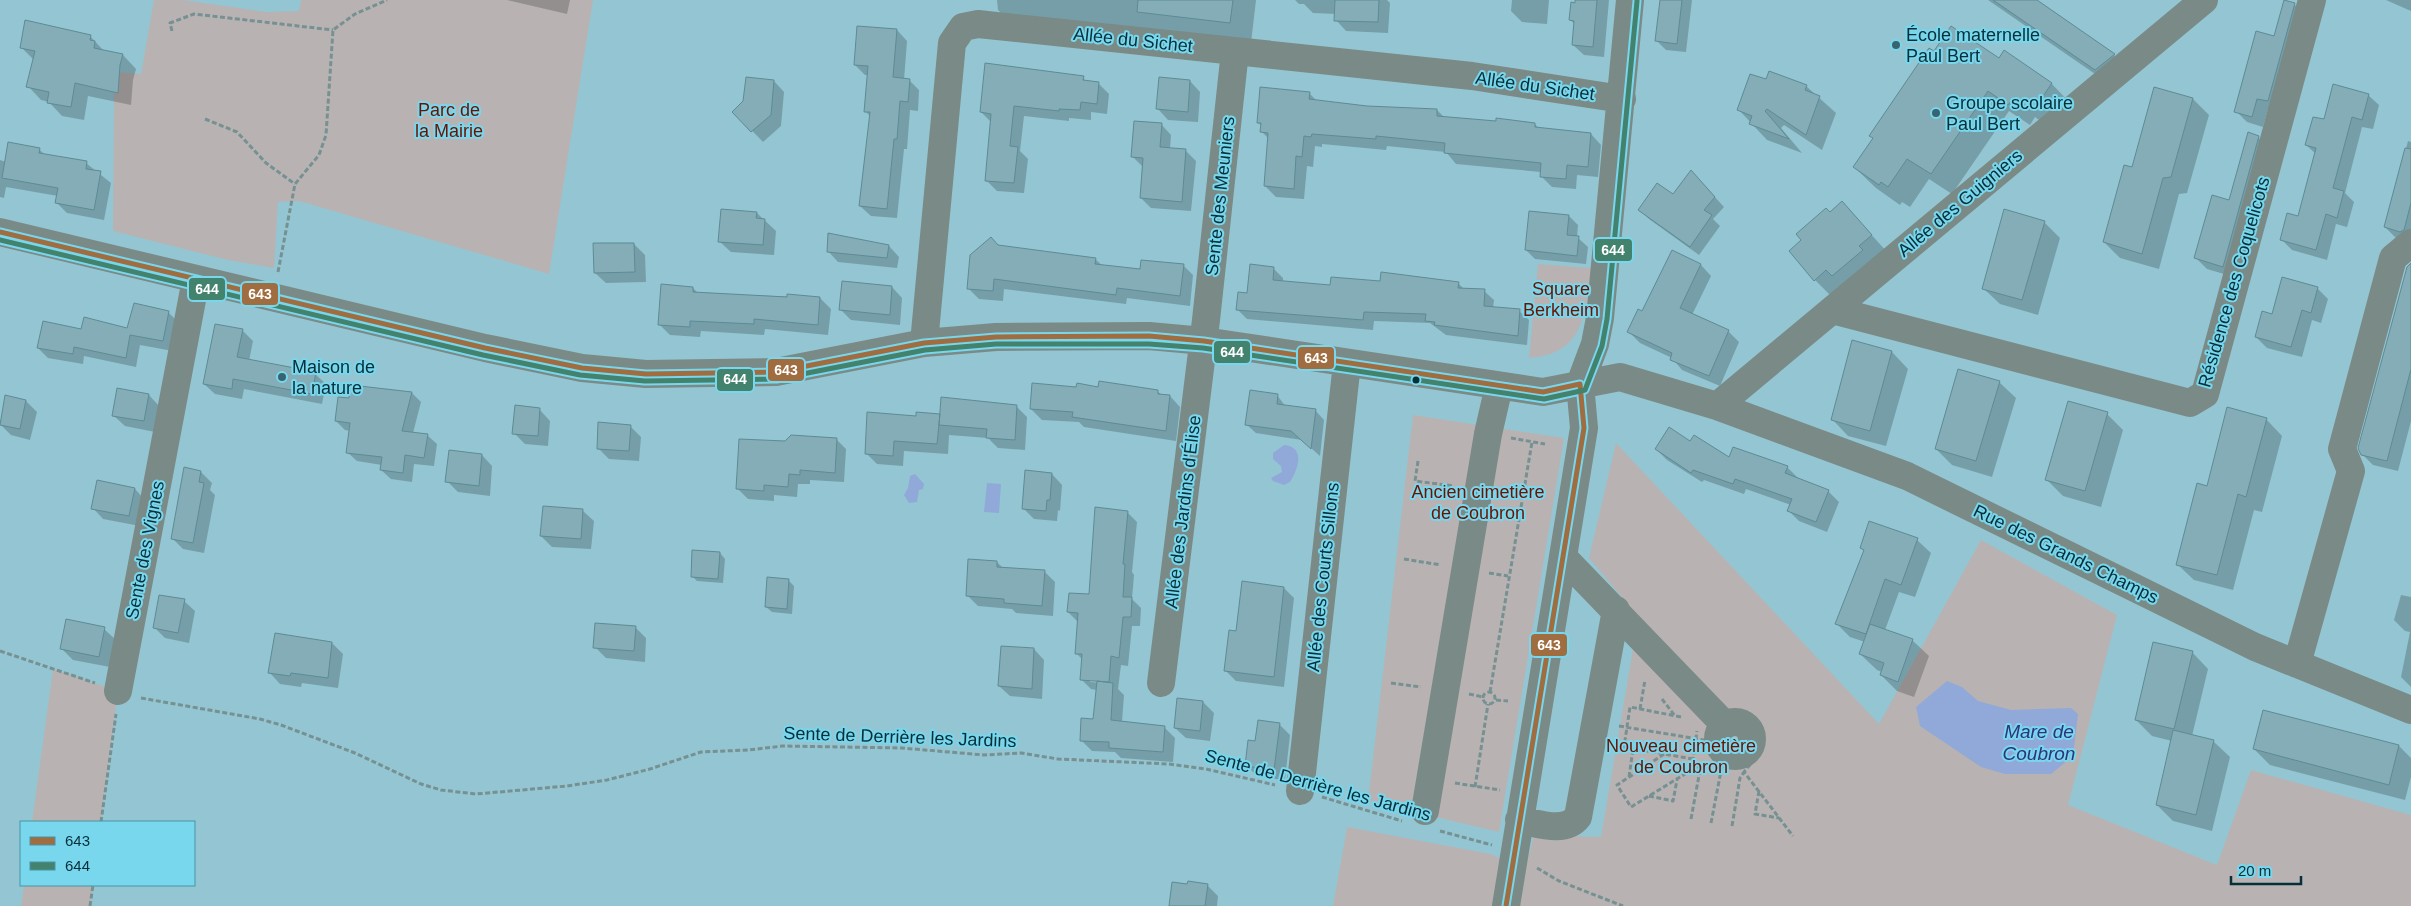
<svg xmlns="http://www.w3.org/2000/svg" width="2411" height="906" viewBox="0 0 2411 906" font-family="Helvetica,sans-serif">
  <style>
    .green { fill: #b8b3b2 }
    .water { fill: #90a9d8 }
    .shadow { fill: #0003; fill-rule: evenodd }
    .building { fill: #84adb7; stroke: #5d8b95 }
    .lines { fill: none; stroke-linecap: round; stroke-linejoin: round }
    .path { stroke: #779092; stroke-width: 3; stroke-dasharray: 5 2.5; stroke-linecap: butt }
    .minor { stroke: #7a8a86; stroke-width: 28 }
    .bus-1-casing { stroke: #78d6ed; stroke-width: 9 }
    .bus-2-casing { stroke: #78d6ed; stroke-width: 9 }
    .bus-1 { stroke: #9f6d40; stroke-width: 5 }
    .bus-2 { stroke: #43826c; stroke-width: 5 }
    .poi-dot { fill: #37646f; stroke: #78d6ed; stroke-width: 2 }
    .bus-dot { fill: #053039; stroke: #78d6ed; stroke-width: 2 }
    .labels { text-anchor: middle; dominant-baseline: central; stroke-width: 4; stroke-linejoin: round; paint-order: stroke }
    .poi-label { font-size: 18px; fill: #053039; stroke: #78d6ed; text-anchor: start }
    .street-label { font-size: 18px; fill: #053039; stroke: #78d6ed }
    .park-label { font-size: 18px; fill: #6a1300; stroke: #78d6ed }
    .water-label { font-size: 19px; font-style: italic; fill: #2d337d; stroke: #78d6ed }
    .line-badge { stroke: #78d6ed; stroke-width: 2 }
    .badge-label { font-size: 14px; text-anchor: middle; font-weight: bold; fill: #fff }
  </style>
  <rect width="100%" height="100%" fill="#93c6d2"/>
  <path class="green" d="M154,0H183L267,12L299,11L301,0H593L549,274L299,201L278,202L274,268L228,260L113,231L114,92H118L119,72L141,74Z
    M1538,264L1591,268C1586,312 1585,354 1529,358Z
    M1413,415L1564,438L1499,832L1368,801Z
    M1616,443L1879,724L1981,540L2117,615L2068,805L2217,865L2251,770L2411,815V906H1333L1347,827L1491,854L1525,871L1534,835L1601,837L1634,643L1642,621L1589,558Z
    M53,669L118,691L101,822H32Z
    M24,885H93L90,906H21Z"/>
  <path class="water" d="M1284,445C1306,447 1298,469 1290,482L1284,485L1273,481L1271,478L1282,472L1281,466L1273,459V453Z
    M915,474L924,484L923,489L919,490L917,502L909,503L904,495L908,488L910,476Z
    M987,483L1001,484L999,513L984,512Z
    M1947,681L1962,687L1978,701L2011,710L2071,708L2078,714L2073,756L2051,774H2005L1981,767L1920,726L1916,707Z"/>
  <path class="shadow" d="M507,0H570L567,14Z
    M997,0H1256L1251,43L1018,30L998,10Z
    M1295,0H1387L1390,3L1388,33L1346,31L1336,20V14L1313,13L1304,4H1299Z
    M1512,0H1549L1547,24L1522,22L1511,11Z
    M1577,0H1609L1604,57L1584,55L1573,45L1575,24L1570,20Z
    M1661,0H1692L1686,52L1666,50L1657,41Z
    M1988,0H2035L2114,55L2130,70L2111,85Z
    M2386,0H2411V11Z
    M2294,4L2305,15L2279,112L2268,109L2263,127L2247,122L2236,111Z
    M897,30L907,41L904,80H909L919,90L918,111L910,110L907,149H904L897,218L871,216L860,206L870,116L865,111L868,75H865L855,65Z
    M90,36L104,51L123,55L136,69L133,80L131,105L88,96L84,120L62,116L49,102L41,100L28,86L34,60L21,47Z
    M1934,53L1999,60L2051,83L2072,105L2054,131L2035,117L2030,125L2009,111L1952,194L1929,179L1910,207L1902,202L1900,205L1876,188L1854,167Z
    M1083,78L1087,82L1098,83L1109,94L1107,114L1091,112V120L1069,118V121L1024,116L1020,151L1028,159L1024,193L997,191L986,180L991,122L981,112Z
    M774,81L784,92L781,126L763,142L734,112Z
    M1190,81L1200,92L1198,122L1168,120L1158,109Z
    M1766,81L1806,86L1836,113L1822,150L1784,125L1781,128L1802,153L1767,140L1738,109Z
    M1309,93L1317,101L1367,107L1437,110L1445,118L1535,124L1539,129L1591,134L1601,145L1598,177L1577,175L1576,189L1552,187L1541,176V172L1456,164L1446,152L1387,146L1386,150L1322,144V147L1315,146L1313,167L1307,166L1304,199L1276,197L1265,186L1269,139L1262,132V126L1258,123Z
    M2368,95L2379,105L2373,129L2362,127L2345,193L2354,202L2347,227L2336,224L2327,260L2292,250L2281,239L2299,218L2316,154L2306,145Z
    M2193,99L2209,115L2187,193L2179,194L2159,269L2120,258L2104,242L2133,168Z
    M1161,124L1171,135L1170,149L1185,150L1196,161L1191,211L1151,208L1141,198L1142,166L1132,156Z
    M2258,137L2269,148L2234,277L2207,269L2196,258L2230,202Z
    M2408,141L2411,142V242L2396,238L2385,227Z
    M39,149L46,156L86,163L111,183L104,220L67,213L57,203L58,196L6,187L4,198L0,197V160L6,162Z
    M1700,181L1724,207L1713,219L1720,226L1699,255L1649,219L1640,210Z
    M1842,202L1887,252L1831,296L1815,280L1830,213Z
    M757,213L776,231L774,255L731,252L720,242Z
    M1569,216L1578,225L1577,237L1588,247L1586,264L1535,259L1526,250Z
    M2044,222L2060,238L2038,315L2000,304L1983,288Z
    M991,238L1000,247L1095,259L1103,266L1141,270L1183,265L1193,275L1190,306L1127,298L1126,304L1004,289L1003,301L979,299L968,288Z
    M634,244L645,255L646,282L606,283L595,273Z
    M889,246L899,257L897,268L838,262L828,251Z
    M1672,252L1701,265L1711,276L1692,315L1728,331L1739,342L1720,386L1682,370L1672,358L1640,343L1629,332L1643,313Z
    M1273,268L1283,278V282L1331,286L1381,282L1458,283L1464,289L1484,291L1494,300L1493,308L1519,311L1529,320L1527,345L1446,335L1430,323L1374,321L1373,330L1247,319L1238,310L1248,294Z
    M2411,275V421L2398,471L2373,465L2362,454Z
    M892,287L902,298L900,325L851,320L840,309Z
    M693,288L698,293L820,298L831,309L828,335L765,329L764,335L701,331L700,337L670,335L659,324Z
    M2317,288L2328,299L2321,323L2312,320L2302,357L2267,348L2256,337L2273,316Z
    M168,312L178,322L173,351L140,345L136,367L84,356L83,364L48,358L38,348L82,331L128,329Z
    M242,330L253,341L249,361L315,374L326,384L322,404L244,389L242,399L215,394L204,384Z
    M1853,342L1892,352L1908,369L1886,446L1848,436L1832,419Z
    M1999,382L2016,398L1992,477L1952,465L1936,449Z
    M1077,388L1157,391L1162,395L1170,396L1180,407L1176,441L1084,427L1079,422L1042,420L1031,409Z
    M412,393L421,402L413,433L427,435L437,444L434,466L414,464L412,482L391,479L381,470L382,465L357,461L347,452L350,431L345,430L336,421Z
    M149,395L159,406L155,432L125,426L114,416Z
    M1277,395L1286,407L1315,410L1324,420L1320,456L1302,440L1256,433L1246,424Z
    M6,397L26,401L37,412L30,440L11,435L0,424Z
    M1017,407L1027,417L1025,450L998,448L988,438L949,435L948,454L904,451L903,466L877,464L866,453L917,417Z
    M540,410L550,421L548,446L525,444L514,433Z
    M2107,414L2123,430L2101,507L2063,496L2047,480Z
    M2266,419L2282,436L2262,512L2254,510L2233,590L2194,580L2177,564L2208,487Z
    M630,426L641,437L639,461L609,459L598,448Z
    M836,439L846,449L844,482L810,480V484H798L797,497L774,495V501L748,499L738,489L785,442Z
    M1691,443L1729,459L1787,467L1798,478L1828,491L1839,502L1827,532L1799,521L1788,510L1791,505L1746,489L1744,494L1704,480L1702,482L1667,460L1656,449Z
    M482,455L492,466L490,496L458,492L447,481Z
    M201,472L212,483L210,490L215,495L204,553L183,549L172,538Z
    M1052,474L1062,485L1060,511L1058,510L1057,521L1034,519L1023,508Z
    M135,489L145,500L140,526L103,519L93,508Z
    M583,511L594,521L591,549L552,547L541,536Z
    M1127,512L1137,522L1132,572L1134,575L1132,599L1141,608L1140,626H1132L1128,666L1121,665L1118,689L1124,695L1122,722L1164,727L1175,738L1173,762L1121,758L1115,752L1092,751L1081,740L1095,720L1097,690L1091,689L1082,680L1083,660L1076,653L1078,622L1068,612L1091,596ZM1090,680L1103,681V683L1090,682Z
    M1917,540L1931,553L1915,597L1899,592L1885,630L1912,640L1929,656L1914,697L1897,691L1881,675L1882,672L1877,670L1860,654L1865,642L1850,637L1837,624L1865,552L1861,548Z
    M720,553L725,559L723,583L697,581L692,576Z
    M997,562L1003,568L1044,571L1055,582L1053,616L1016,613L1012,609L978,606L967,595Z
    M789,581L794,586L792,614L772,612L766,607Z
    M1284,588L1294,598L1284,687L1236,681L1225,670L1237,633Z
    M2401,595L2411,597V687L2401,677L2410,632L2405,631L2394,620Z
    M184,601L195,611L189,643L165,638L154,627Z
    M635,627L646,638L645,662L606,658L595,647Z
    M104,629L115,639L110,667L73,660L62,649Z
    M332,643L343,654L338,688L302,683L301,687L280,684L270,673Z
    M1034,649L1044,660L1042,699L1010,696L999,686Z
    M2192,652L2208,669L2192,736L2213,741L2230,757L2212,831L2173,821L2157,805L2172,741L2152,736L2136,720Z
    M1203,702L1214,713L1210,741L1186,738L1175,728Z
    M1279,724L1290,735L1285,780L1258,777L1247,766Z
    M2399,746L2411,758V777L2405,800L2270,765L2254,749Z
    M1207,885L1218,896L1217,906H1171Z"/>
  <path class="building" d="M1138,0H1233L1230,23L1137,12Z
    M1335,0H1379L1378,22L1334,21Z
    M1575,0H1597L1593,47L1572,45L1574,21L1569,20L1571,2L1575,3Z
    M1660,0H1682L1677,44L1655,41Z
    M1993,0H2037L2115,54L2095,70Z
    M2284,0L2295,3L2268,101L2257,99L2252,117L2234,112L2256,31L2274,36Z
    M25,20L91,35L90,40L95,41L94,48L123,54L120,65L118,93L75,83L71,107L47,103L49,92L26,87L35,51L20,48Z
    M857,26L897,29L893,77L910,79L908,102L900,101L897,139H894L887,209L859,206L870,112H864L868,66L854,65Z
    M1951,26L1999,58L2004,50L2052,83L2033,111L2014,97L2008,105L1988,91L1931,174L1907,159L1888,187L1881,182L1879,185L1853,167L1873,138L1869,136L1929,48L1934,51Z
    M985,63L1084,76L1083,80L1099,82L1097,104L1081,102L1080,110L1059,109V111L1014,106L1010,146L1018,147L1014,183L985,181L991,114L980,112Z
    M1769,71L1807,85L1805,90L1820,96L1806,135L1767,109L1765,111L1789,139L1749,124L1752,116L1737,110L1750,74L1766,79Z
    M746,77L774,80L771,115L751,132L732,112L743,101Z
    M1159,77L1190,80L1188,112L1156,109Z
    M2333,84L2369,94L2362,120L2352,117L2333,188L2344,191L2337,218L2326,214L2316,250L2280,240L2287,213L2298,216L2316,148L2305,145L2313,117L2324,119Z
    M1260,87L1310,92L1309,99L1367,106L1437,109V116L1496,121V118L1535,123V127L1591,133L1588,167L1567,165L1566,179L1540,177L1541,163L1444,153L1445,143L1376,136V139L1312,134L1311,137L1304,136L1302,157L1296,156L1294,189L1264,186L1268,133L1260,132L1261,123H1257Z
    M2154,87L2193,98L2171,177L2163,178L2142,254L2103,242L2124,165L2132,167Z
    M1134,121L1162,123L1160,147L1186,149L1182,202L1140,198L1143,158L1131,157Z
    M2248,132L2259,136L2223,267L2194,258L2212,195L2229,200Z
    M8,142L40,148L39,153L87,161L86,169L101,171L94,210L55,203L58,188L2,178Z
    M2405,148L2411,149V203L2404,230L2400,232L2384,227Z
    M1691,170L1715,197L1704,210L1712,215L1690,247L1638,210L1657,183L1673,194Z
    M1842,201L1872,235L1859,246L1863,250L1832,276L1826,270L1814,281L1789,251L1801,240L1796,234L1826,208L1830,212Z
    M721,209L757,212L756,218L765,219L763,245L718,242Z
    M2004,209L2045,221L2022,300L1982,289Z
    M1529,211L1569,215L1567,235L1579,236L1577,256L1525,250Z
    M828,233L889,245L887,258L827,252Z
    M991,237L998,245L1096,258L1095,264L1140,269L1141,260L1184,264L1180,296L1117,288L1116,295L994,279L993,291L967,289L970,255Z
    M593,243H634L635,272L594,273Z
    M1672,250L1701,264L1680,308L1729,330L1709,376L1670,360L1672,353L1627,332L1638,309L1642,311Z
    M2411,263V369L2387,461L2361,455L2358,448L2407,267Z
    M1250,264L1274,267L1273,280L1330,285L1331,277L1380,281L1381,272L1459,282L1458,288L1485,289L1484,306L1520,309L1518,336L1434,325L1435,322L1425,321L1426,314L1364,312L1363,320L1236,310L1238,292L1247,293Z
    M2282,277L2318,287L2311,313L2302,310L2291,347L2255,337L2262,311L2272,314Z
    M842,281L892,286L890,315L839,310Z
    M661,284L693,287V292L787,297V294L820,297L818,325L754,319V324L690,321V327L658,325Z
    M134,303L169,311L163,341L130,335L126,358L74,347L73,354L37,348L43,321L81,329L84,317L127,328Z
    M215,324L243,329L237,357L316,372L312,394L233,379L232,389L203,384Z
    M1852,340L1892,351L1870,431L1831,420Z
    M1958,369L2000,381L1976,461L1935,449Z
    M1099,381L1158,390V394L1170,395L1166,431L1072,417L1073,412L1030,409L1032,383L1076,387L1077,383L1098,387Z
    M351,385L412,392L402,431L428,434L424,458L405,455L403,473L380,470L382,457L346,453L350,423L335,421L338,397L349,398Z
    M117,388L149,394L144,421L112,416Z
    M1250,390L1278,394L1277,404L1316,409L1311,449L1291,431L1245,425Z
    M5,395L26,400L20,429L0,425Z
    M941,397L1017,405L1015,440L986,438L987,429L939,425Z
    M2068,401L2108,412L2085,491L2045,480Z
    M515,405L540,408L538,436L512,434Z
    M2227,407L2267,418L2246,497L2238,494L2217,575L2176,565L2197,483L2207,486Z
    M867,412L916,416V412L940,414L937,444L894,441L893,456L865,454Z
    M598,422L631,425L629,451L597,449Z
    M1669,427L1690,441L1694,435L1729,457L1733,447L1788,466L1785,473L1829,490L1816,522L1787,511L1792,499L1735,479L1733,484L1693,470L1691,473L1655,449Z
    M791,435L837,438L835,473L800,470V475L789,474L788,487L764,485V491L736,489L739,439L785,441Z
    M449,450L482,454L479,486L445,482Z
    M184,467L201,471L199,482L204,483L193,543L171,539Z
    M1025,470L1052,473L1050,500H1047L1046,511L1022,509Z
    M97,480L135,488L129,516L91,509Z
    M543,506L583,509L581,539L540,536Z
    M1095,507L1128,511L1123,564H1125L1123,597H1132L1131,617H1123L1119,658L1111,656L1109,682L1080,680L1082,654H1075L1078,613L1067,612L1069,593L1089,594Z
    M1869,521L1918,538L1901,585L1885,579L1866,634L1835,624L1864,550L1860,548Z
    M692,550L720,552L718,579L691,577Z
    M968,559L997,561V567L1045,570L1042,606L1004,603V599L966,596Z
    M767,577L789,579L787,609L765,607Z
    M1242,581L1284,587L1274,677L1224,671L1229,630L1236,631Z
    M159,595L185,599L178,633L153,628Z
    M66,619L105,627L99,657L60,649Z
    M595,623L636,626L634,651L593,648Z
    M1870,624L1913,639L1898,682L1880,675L1884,663L1859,654Z
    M275,633L332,642L328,678L291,673L290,676L268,673Z
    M2153,642L2193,651L2174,729L2135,720Z
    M1001,646L1034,648L1032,689L998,686Z
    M1097,681L1113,683L1111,720L1165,726L1163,752L1109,748V742L1080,741L1081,718L1093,719Z
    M1177,698L1203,701L1200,731L1174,728Z
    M2263,710L2399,745L2389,785L2253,749Z
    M1258,720L1280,723L1274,770L1245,766L1248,740L1255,741Z
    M2173,730L2214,740L2196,815L2156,805Z
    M1188,881L1208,884L1205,906H1169L1172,882L1187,884Z"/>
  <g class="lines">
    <path class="path" d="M172,31L170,23L194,14L333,30
      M205,119L237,132L266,163L295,184
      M278,272L295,184L319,155L326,135L333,30L355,14L387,0
      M1511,438L1545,444
      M1418,461L1415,481L1454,486
      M1404,559L1441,565
      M1489,573L1508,576
      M0,651L95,683
      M1391,683L1421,687
      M1483 698a6 6 0 1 1 12 0a6 6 0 1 1-12 0Z
      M1490,692L1532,442
      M1469,694L1483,697
      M141,698L260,719L281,725L355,753L421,784L441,790L476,794L567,786L607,780L650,769L701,752L748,750L783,746L902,748L984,755L1021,753L1058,759L1169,764L1206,769L1275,785
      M1662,699L1675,716
      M1496,700L1508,701
      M1640,709L1645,680
      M1681,717L1630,707L1624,747L1693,759
      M1619,726L1704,740
      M1747,752L1753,761L1744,772L1793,836
      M1664,754L1617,785L1631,807L1698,766
      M1629,777L1633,749
      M1455,783L1500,790
      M1475,787L1488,704
      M1759,791L1755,814L1779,818
      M1649,796L1673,801L1677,780
      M1322,797L1402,821
      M1691,819L1700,770L1693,759L1697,731
      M101,822L116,714
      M1711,823L1721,771L1727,755
      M1732,826L1740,778L1744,772
      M1440,831L1492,845
      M1537,868L1559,881L1623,906
      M90,906L93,885"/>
    <path class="minor" d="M0,232L485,348L582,368L646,374L776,372L924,343L996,337L1149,336L1204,341L1543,392L1620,377L1717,406L1907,476L2255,647L2411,710
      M1832,310L2190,403L2205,394L2312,0
      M924,343L952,43L963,27L978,24L1472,76L1622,99
      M1717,406L2204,0
      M1563,557L1725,725
      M2297,664L2351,471L2342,449L2393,258L2411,243
      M1161,683L1206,320L1235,51
      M118,691L196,279
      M1718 739a17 17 0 1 1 34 0a17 17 0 1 1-34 0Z
      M1300,791L1347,363
      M1425,811L1488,434L1499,386
      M1519,820C1537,823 1565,834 1578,817L1616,610
      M1506,906L1584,428L1580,384L1595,344L1600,318L1630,0"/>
    <defs>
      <path id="bus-1" d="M0,232L485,348L582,368L646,374L776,372L924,343L996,337L1149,336L1204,341L1543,392L1580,384
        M1506,906L1584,428L1580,384"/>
      <path id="bus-2" d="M0,240L483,355L580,375L645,381L777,379L925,350L996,344H1149L1203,348L1544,399L1585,390L1602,346L1607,319L1637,1"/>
    </defs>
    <use href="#bus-1" class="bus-1-casing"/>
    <use href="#bus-2" class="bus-2-casing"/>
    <use href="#bus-1" class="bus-1"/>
    <use href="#bus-2" class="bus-2"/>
  </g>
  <g class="poi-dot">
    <circle cx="1896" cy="45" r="5"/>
    <circle cx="1936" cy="113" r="5"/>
    <circle cx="282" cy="377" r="5"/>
  </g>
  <circle class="bus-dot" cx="1416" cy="380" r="4.5"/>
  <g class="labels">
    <g class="poi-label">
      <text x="1906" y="35">École maternelle<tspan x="1906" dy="21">Paul Bert</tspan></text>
      <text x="1946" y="103">Groupe scolaire<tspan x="1946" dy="21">Paul Bert</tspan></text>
      <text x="292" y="367">Maison de<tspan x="292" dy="21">la nature</tspan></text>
    </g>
    <g class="street-label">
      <text transform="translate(1133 40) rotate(6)">Allée du Sichet</text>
      <text transform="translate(1535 86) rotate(8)">Allée du Sichet</text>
      <text transform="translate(1220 196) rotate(-84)">Sente des Meuniers</text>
      <text transform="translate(1960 203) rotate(-40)">Allée des Guigniers</text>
      <text transform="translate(2234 282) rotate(-74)">Résidence des Coquelicots</text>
      <text transform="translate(1183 512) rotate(-83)">Allée des Jardins d'Élise</text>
      <text transform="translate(145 550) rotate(-79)">Sente des Vignes</text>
      <text transform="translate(2066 554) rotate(26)">Rue des Grands Champs</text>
      <text transform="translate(1323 577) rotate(-84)">Allée des Courts Sillons</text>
      <text transform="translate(900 737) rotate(2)">Sente de Derrière les Jardins</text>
      <text transform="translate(1318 785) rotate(15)">Sente de Derrière les Jardins</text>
    </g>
    <g class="park-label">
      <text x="449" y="110">Parc de<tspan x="449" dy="21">la Mairie</tspan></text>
      <text x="1561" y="289">Square<tspan x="1561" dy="21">Berkheim</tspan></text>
      <text x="1478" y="492">Ancien cimetière<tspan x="1478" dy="21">de Coubron</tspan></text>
      <text x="1681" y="746">Nouveau cimetière<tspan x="1681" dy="21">de Coubron</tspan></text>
    </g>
    <g class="water-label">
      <text x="2039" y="731">Mare de<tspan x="2039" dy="22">Coubron</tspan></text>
    </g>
  </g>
  <g class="line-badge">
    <rect x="1594" y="238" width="39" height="24" rx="5" fill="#43826c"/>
    <rect x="188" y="277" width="38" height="24" rx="5" fill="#43826c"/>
    <rect x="241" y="282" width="38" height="24" rx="5" fill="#9f6d40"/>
    <rect x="1213" y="340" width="38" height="24" rx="5" fill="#43826c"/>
    <rect x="1297" y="346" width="38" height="24" rx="5" fill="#9f6d40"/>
    <rect x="767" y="358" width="38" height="24" rx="5" fill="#9f6d40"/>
    <rect x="716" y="368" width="38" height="24" rx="5" fill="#43826c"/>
    <rect x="1530" y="633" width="38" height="24" rx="5" fill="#9f6d40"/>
  </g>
  <g class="badge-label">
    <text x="1613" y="255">644</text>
    <text x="207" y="294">644</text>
    <text x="260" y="299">643</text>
    <text x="1232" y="357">644</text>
    <text x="1316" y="363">643</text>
    <text x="786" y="375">643</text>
    <text x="735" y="384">644</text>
    <text x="1549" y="650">643</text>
  </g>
  <rect x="20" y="821" width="175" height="65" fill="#78d6ed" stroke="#4a94a5"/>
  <rect x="30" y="837" width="25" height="8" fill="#9f6d40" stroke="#4a94a5"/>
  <text x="65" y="846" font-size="15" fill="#053039">643</text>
  <rect x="30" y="862" width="25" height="8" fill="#43826c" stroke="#4a94a5"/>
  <text x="65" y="871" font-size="15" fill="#053039">644</text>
  <path d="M2231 876v8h70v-8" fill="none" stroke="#053039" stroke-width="2.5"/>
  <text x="2238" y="876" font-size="15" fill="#053039" stroke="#78d6ed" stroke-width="4" paint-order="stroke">20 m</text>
</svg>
